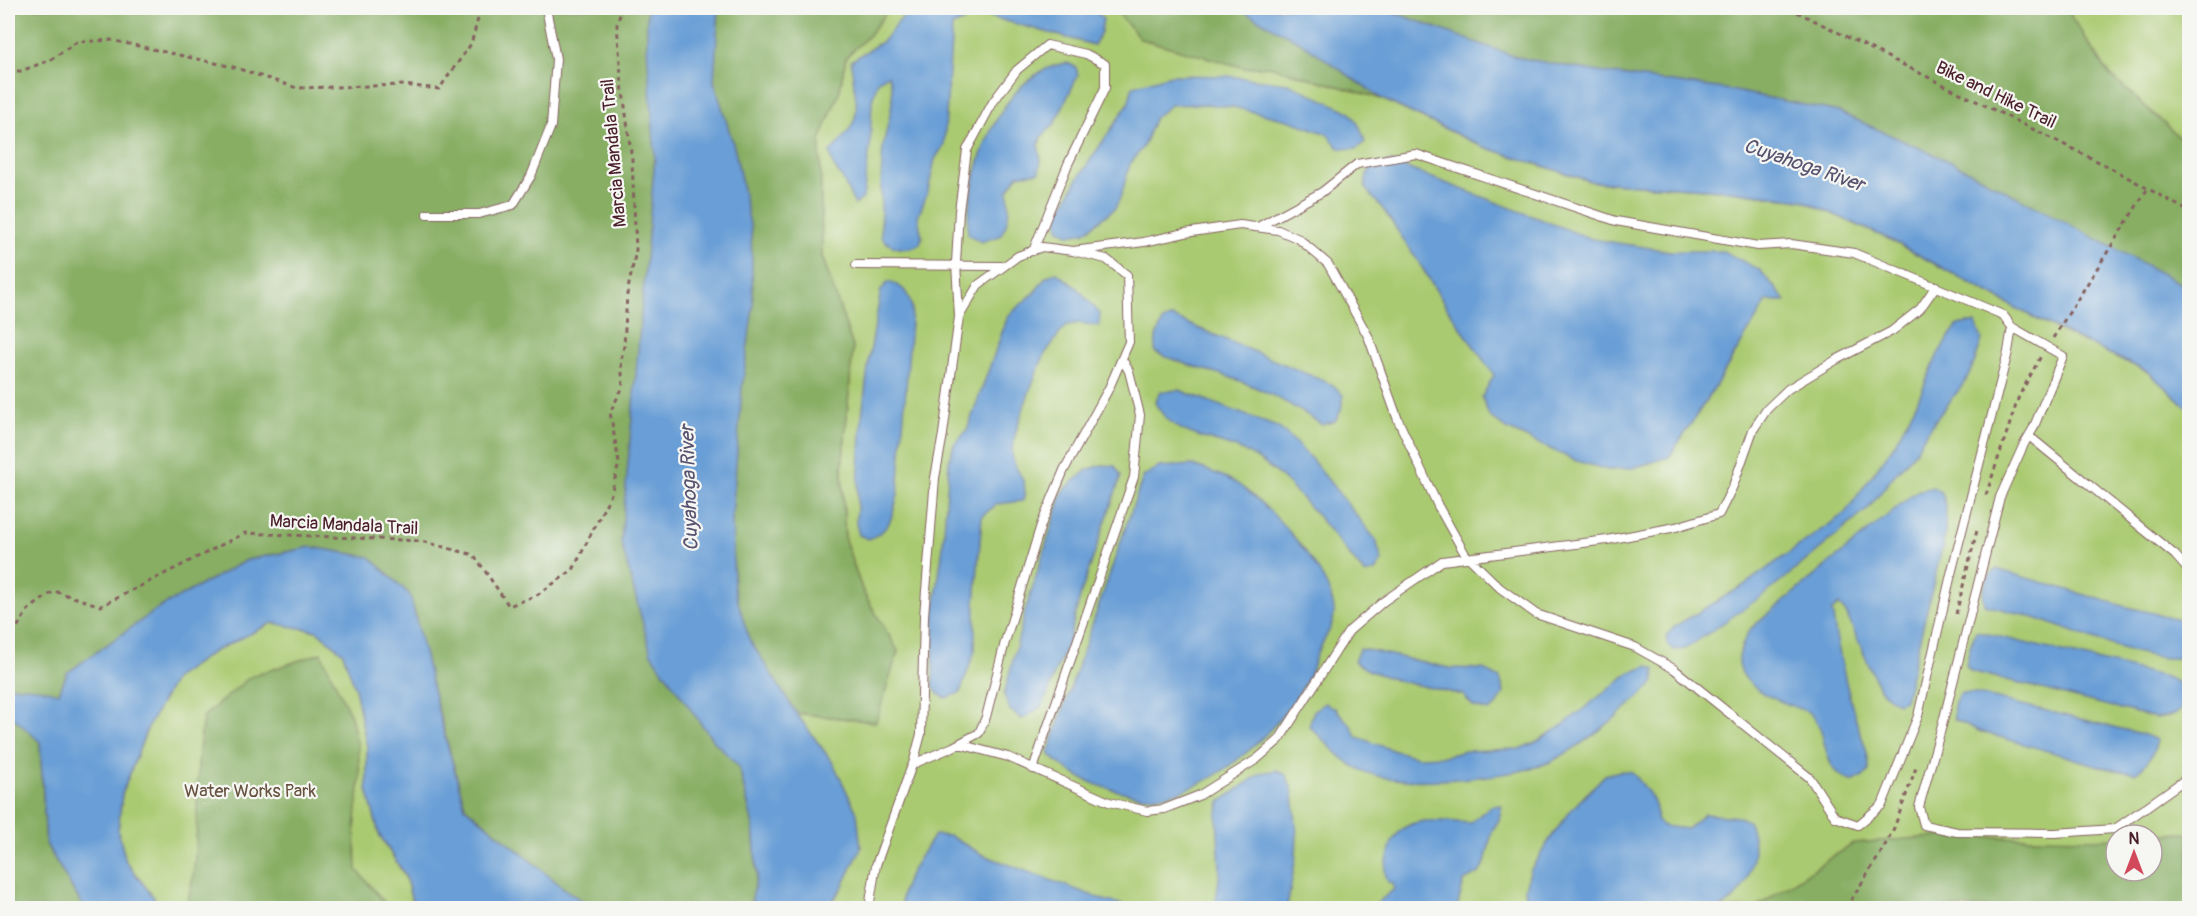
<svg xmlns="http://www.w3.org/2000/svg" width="2197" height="916" viewBox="0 0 2197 916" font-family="Pangolin,sans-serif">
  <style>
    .green { fill: #aaca71; stroke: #7a744e; stroke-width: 1.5; fill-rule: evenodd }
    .forest { fill: #87ae63; stroke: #686647; stroke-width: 1.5 }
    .water { fill: #699ed6; stroke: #5a5e80; stroke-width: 1.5 }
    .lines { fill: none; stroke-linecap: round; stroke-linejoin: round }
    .lane-casing { stroke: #856261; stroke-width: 10 }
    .path { stroke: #856261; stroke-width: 3; stroke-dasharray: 4.5 4.5; stroke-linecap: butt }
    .lane { stroke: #fff; stroke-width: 8 }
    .labels { text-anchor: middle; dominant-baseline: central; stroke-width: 4.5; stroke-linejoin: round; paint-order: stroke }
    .street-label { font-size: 18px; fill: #4a1f2b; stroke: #f6f6f2 }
    .park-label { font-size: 18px; fill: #675240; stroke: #f6f6f2 }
    .water-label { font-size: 20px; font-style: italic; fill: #56526f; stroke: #f6f6f2 }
  </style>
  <rect width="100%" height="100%" fill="#f6f6f2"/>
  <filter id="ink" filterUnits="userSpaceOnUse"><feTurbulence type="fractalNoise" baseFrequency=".0167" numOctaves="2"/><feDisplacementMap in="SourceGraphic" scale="12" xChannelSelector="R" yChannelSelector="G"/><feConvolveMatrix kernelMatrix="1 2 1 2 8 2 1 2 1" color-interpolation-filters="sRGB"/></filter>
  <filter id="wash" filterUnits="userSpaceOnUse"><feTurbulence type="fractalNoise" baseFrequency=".008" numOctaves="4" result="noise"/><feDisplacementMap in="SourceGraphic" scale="24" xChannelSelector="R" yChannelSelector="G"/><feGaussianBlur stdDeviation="1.35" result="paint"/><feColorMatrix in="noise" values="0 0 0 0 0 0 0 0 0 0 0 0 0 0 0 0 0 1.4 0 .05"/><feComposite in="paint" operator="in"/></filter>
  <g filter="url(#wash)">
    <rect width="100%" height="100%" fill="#f3dfc4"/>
    <path class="green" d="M890,8H1113L1123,17L1245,68L1269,66L1382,99L1484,147L1722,190L1802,200L1891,240L2042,322L2148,372L2189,409V908H827L842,888L796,713L875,722L898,651L863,592L845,540L842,470L853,347L822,256L820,140L839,93L846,57L868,36ZM2116,835H2152V871H2116Z
      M2070,8H2189V146L2110,75L2071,17Z
      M272,623L317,631L343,653L355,687L367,746V789L379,834L405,876L414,908H162L126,862L118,831L122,794L147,729L175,678L213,652Z"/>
    <path class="forest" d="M8,8H890L868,36L846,57L839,93L820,140L822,256L853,347L842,470L845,540L863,592L898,651L876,722L796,713L739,767L753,825L757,875L750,908H592L566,890L465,807L426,665L311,547L247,560L159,608L67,673L40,742L46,844L84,908H8Z
      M1113,8H2070L2071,17L2110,75L2189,146V409L2148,372L2042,322L1891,240L1802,200L1722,190L1593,182L1484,147L1382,99L1269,66L1245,68L1141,39Z
      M321,653L351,716L358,747L360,778L355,831L357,870L386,904L373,908H198L187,902C199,867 196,810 198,773C198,754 201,735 203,717L250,677Z
      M2184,833L2189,834V908H1755L1853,843L1947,836L2092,839L2116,838V871H2152V835Z"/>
    <path class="water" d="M647,8H719L714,81L735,150L751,229L753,307L742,388L732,517L734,588L749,639L796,713L833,763L857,813L861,848L842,888L827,908H750L757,875L753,825L739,767L712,739L651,654L621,542L655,157L647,48Z
      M910,8H1094L1103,19L1101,32L1094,45L987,16L975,17L952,26L944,145L935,159L928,191L918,217L922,237L920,244C907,252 891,249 881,237C881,208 880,177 883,148C886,126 899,95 888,75L878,81L872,100L870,147L863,198L855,205L842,178L833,165L830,152C868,116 855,107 851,61L883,41Z
      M1237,8H1382L1516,57L1599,72L1725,89L1839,112L1957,165L2189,288V409L2148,372L2042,322L1891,240L1802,200L1722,190L1593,182L1484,147L1382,99L1302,43Z
      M1067,63L1076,67L1078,75L1054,125L1043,135L1038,145L1041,161L1039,172L1018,175L1008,190L1009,210L1006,225L1000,236L981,242L968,234C966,176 999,72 1067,63Z
      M1171,75L1228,76L1288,83L1350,112L1360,127L1365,142L1356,149L1339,148L1327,134L1291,121L1233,107L1201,104L1171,105L1155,117L1143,147L1130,164L1121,196L1115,208L1085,232L1070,235L1059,229L1057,216L1079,177L1128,104L1133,86Z
      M1391,162L1592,239L1670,251H1723L1760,270L1786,301H1767L1711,393L1669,457L1633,468L1608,470L1574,460L1505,428L1489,416L1482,397L1494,375L1447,308L1418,261L1383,209L1365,188L1367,174L1373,166Z
      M1056,272L1078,289L1100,314L1099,326L1080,323L1067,325C1060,333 1053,342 1047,351C1038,365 1011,438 1012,453C1013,474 1030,475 1023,501L997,504L982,516L975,605V650L960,693L946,698L938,694L933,686L934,611L943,546L949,462L954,444L967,430L1008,316L1035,292L1046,277Z
      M888,282C904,286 908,292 912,308L898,494C892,517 891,531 868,539L859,535L856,524L862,416L869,359L881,290Z
      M1172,317L1333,385L1343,395L1341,410L1335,421L1322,425C1296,406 1257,386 1226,376C1201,368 1180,364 1155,352L1156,337L1163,321Z
      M1967,323H1976L1982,339L1975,361L1965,382L1927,431L1915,452L1891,479L1868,509L1772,589L1697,641L1685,649L1674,650L1667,643L1666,636L1675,626L1741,587L1845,513L1894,445L1917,402L1938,354L1951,334L1958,325Z
      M1179,390L1277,427L1288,435L1313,461L1376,540L1382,561L1375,571L1365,574C1335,538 1284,467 1241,450C1208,436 1174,438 1155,403L1160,392Z
      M1102,465L1115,466L1121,476L1081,593L1068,643L1054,674L1048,693L1042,706L1022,719L1010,710L1004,695L1026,608L1063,491L1087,470Z
      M1193,465C1208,471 1227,476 1239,485C1271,508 1330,569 1334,610C1335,627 1322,641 1316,656C1313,664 1311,674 1306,681C1277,734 1206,801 1141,796C1133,795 1123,792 1115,790C1088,784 1067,773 1048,753L1143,477L1159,467Z
      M1933,487L1942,493L1946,505L1945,536L1905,700L1897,703L1887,696L1879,688L1846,613L1839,605L1832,611C1837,645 1845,680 1854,713C1859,734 1870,750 1869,772L1853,782C1814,766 1834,733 1808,712C1805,710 1799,709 1795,707C1777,700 1752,692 1742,673C1734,659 1743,644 1749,630L1917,491Z
      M311,547L370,557L410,595L440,718L465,807L566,890L592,908H414L405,875L379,834L367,789V746L355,688L343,653L317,631L272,623L213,652L175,678L147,729L122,794L118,831L126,862L162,908H84L46,844L40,742L15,719H8V686L37,688L59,693L67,673L159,608L247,560Z
      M1996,569L2127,607L2175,618L2188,624L2189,625V655C2164,670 2072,630 2043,621C2024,614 2004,610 1985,605C1981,592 1985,578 1996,569Z
      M1976,631L2166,677L2177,682L2183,688C2187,713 2178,715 2156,718L1971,671L1966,665L1970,646Z
      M1359,649L1373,651L1449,668L1483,669L1500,678L1504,693L1497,705L1489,711L1474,707L1463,695L1399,681L1370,671L1354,662Z
      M1648,666L1655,669L1654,681L1651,686C1620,714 1590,741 1554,760C1524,776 1439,782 1405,780C1386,779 1364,774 1349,763C1334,753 1322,737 1309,726L1314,710L1325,703L1335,708L1351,726L1357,737L1395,751L1418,757L1445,756L1465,751L1519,749L1536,742L1563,725L1629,673Z
      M1961,693H1973L2142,734L2157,740C2154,754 2147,765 2135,773L2113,770L1979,731L1954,719C1953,709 1953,701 1961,693Z
      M1277,770L1287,776L1293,793L1297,835L1296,856L1287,908H1215L1220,870L1217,817L1220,802L1261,773Z
      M1620,771L1632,772C1643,785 1660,802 1656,820L1663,826L1687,829L1704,814L1739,817L1748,821C1762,851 1749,894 1720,908H1527L1525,888L1531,869L1552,836L1570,811L1605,775Z
      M1502,805L1499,820L1492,831L1485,863L1479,873L1464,881L1457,908H1373C1379,900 1387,896 1394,889L1393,883L1388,882C1383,872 1386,864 1389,854C1390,849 1391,841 1395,837C1412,813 1445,822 1470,823L1491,806Z
      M934,835L950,836L983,855L1107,901L1138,908H903C895,889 924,852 934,835Z"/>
  </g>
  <g filter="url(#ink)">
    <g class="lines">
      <defs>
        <path id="lane" d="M427,214H479L513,205L531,176L551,126L556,59L546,8
          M1073,251L1144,242L1185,233L1240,225L1278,230L1299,239L1328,264L1368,336L1398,420L1438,506L1465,554L1500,588L1536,614L1635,647L1674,669L1810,778L1835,817L1858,825L1882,805L1918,716L1952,570L2008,352L2012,327L2003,315L1854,253L1791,244L1758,246L1616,221L1416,154L1357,164L1322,192L1258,227
          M856,265L1001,266
          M959,316L956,263L959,211L967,150L993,102L1017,70L1047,45L1086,54L1105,64V88L1068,164L1033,251
          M2012,327L2063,356L2033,429L2024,444L2000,497L1943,722L1919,807L1924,825L1957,832L2055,833L2115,829L2190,776
          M2029,436L2175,555L2190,572
          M959,744L1008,757L1109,802L1147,811L1164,809L1200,795L1257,759L1279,740L1349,631L1384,601L1442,561L1607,540L1676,527L1719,514L1733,486L1753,430L1767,409L1788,389L1836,360L1892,331L1920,309L1936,286
          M1033,769L1134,477L1140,415L1129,371L1122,359
          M869,908L876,865L911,768L913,764L921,734L924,616L935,478L943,434L959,317L978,285L1018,256L1042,247L1073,251L1106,259L1127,275L1129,342L1109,388L1064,470L1041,525L1005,642L986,717L979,733L953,747L913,764"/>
      </defs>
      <use href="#lane" class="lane-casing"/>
      <path class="path" d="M1789,8L2109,167L2190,212
        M8,71H21L50,60L77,42L111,40L233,67L297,88L404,85L439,89L471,44L481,8
        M2053,338L2148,188
        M1986,495L2019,396L2041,356
        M1956,614L1977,530
        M8,642L28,610L54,591L101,606L245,533L421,541L474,555L509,606L537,595L573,570L611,494L619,463L610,412L623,387L621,360L624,346L627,294L636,250L632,160L621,76L617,24L622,8
        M1846,908L1882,851L1894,828L1917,765"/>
      <use href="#lane" class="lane"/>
    </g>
  </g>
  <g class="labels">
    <g class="street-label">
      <text transform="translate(1996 95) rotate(26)">Bike and Hike Trail</text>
      <text transform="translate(614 153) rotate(-95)">Marcia Mandala Trail</text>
      <text transform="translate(344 525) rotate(3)">Marcia Mandala Trail</text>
    </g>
    <g class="park-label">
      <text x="250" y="791">Water Works Park</text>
    </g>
    <g class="water-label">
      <text transform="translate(1804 165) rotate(19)">Cuyahoga River</text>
      <text transform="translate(689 488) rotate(-92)">Cuyahoga River</text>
    </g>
  </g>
  <rect width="2197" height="916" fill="none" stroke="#f6f6f2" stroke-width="30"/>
  <g transform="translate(2134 853)"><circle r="28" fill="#f6f6f2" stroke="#b1a0a2" stroke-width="1.5"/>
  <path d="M0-4.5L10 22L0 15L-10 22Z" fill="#d1495b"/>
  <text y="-9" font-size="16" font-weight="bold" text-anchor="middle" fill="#4a1f2b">N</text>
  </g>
</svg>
